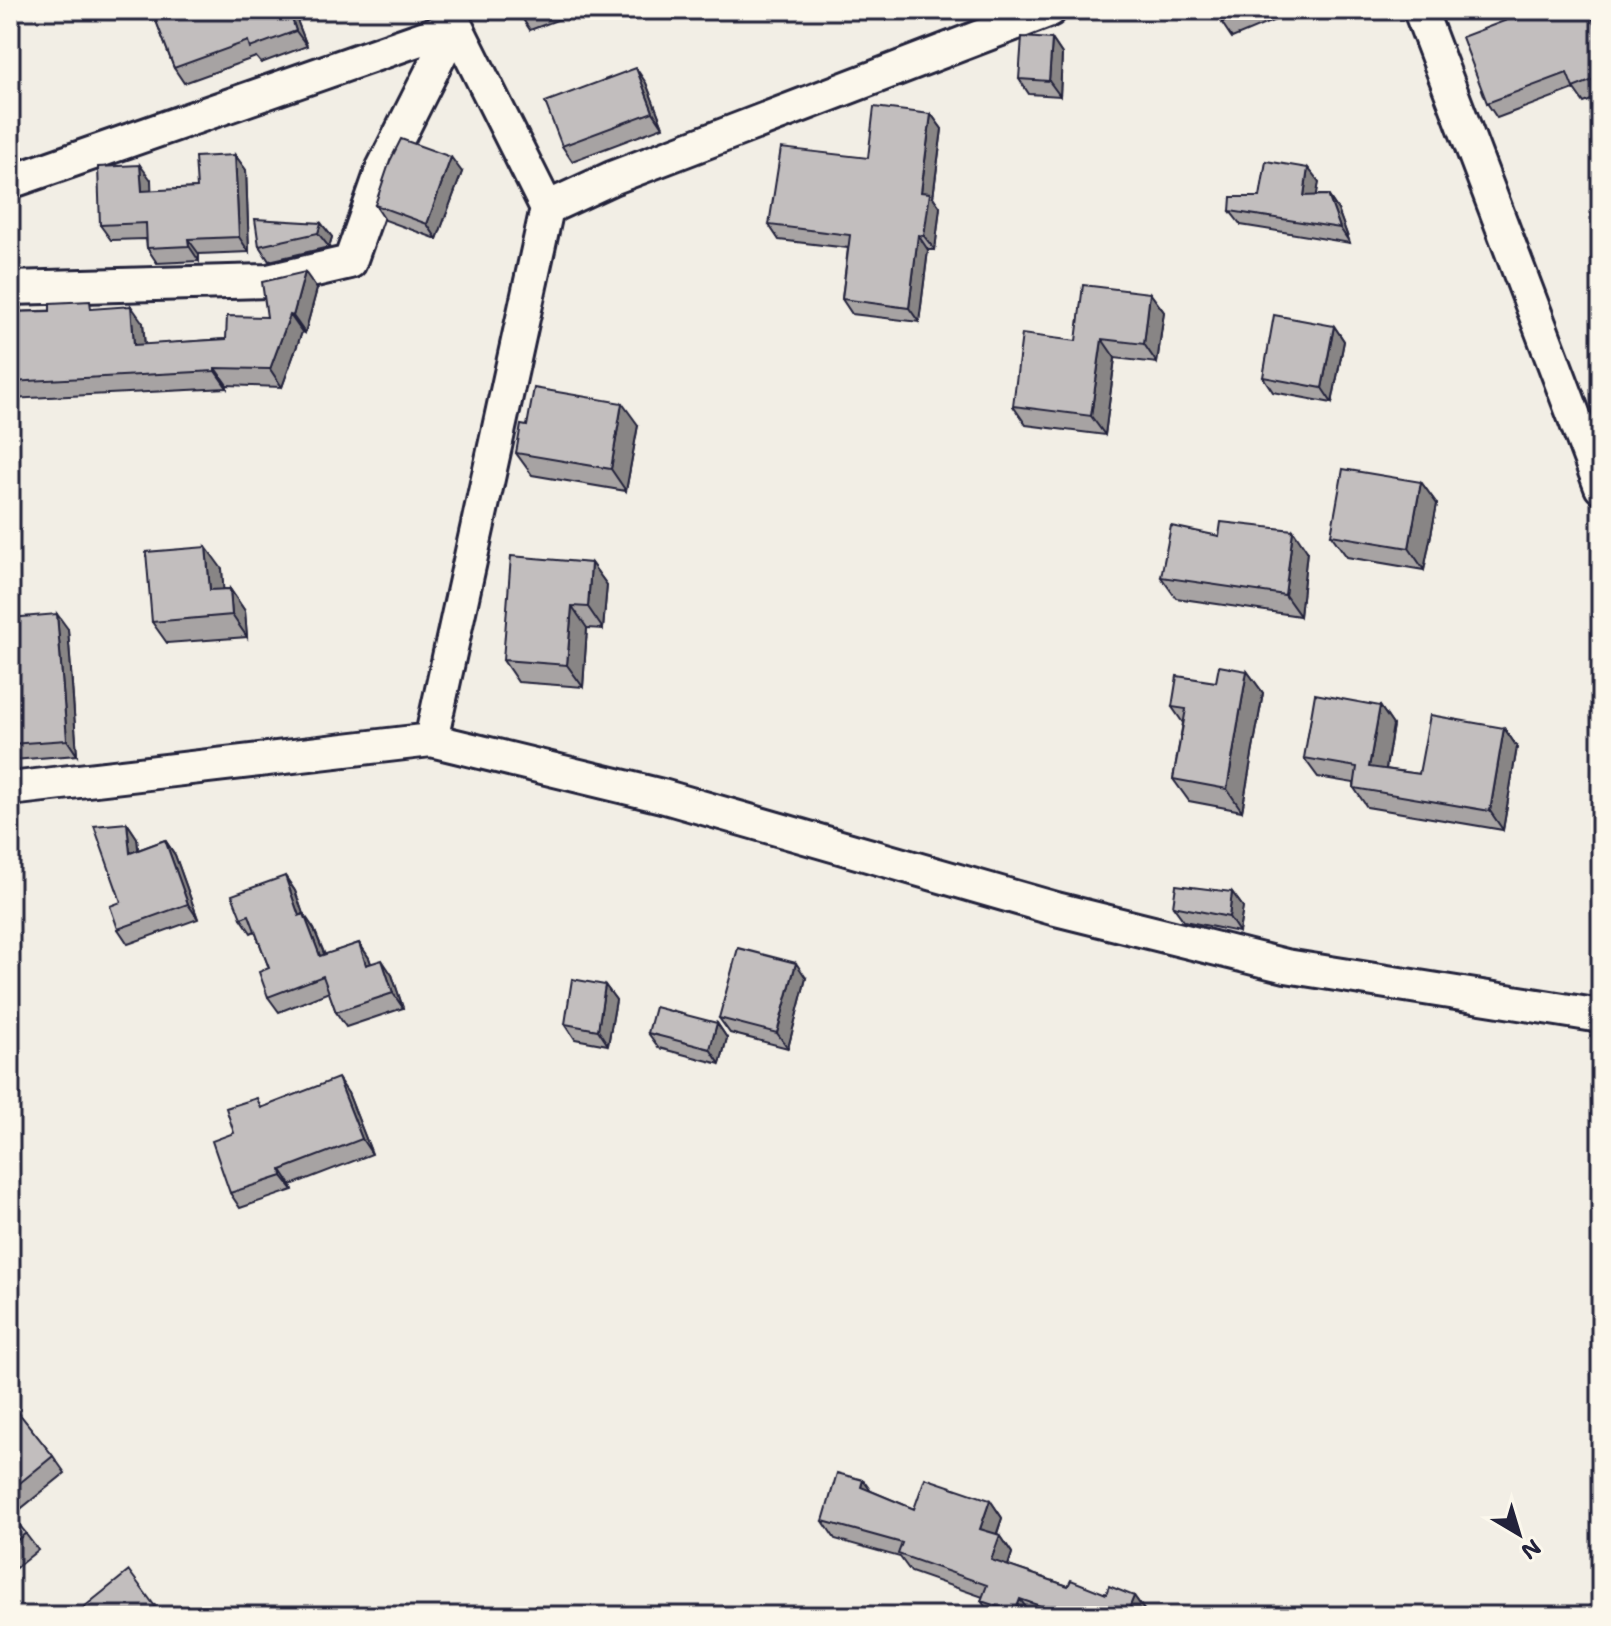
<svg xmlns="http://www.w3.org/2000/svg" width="1611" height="1626" viewBox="0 0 1611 1626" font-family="'Shantell Sans',sans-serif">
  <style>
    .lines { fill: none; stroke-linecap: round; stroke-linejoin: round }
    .minor-casing { stroke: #22223b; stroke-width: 38 }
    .minor { stroke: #fbf7ec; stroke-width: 32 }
    .wall { fill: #a7a3a3; stroke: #22223b; stroke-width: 2 }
    .shaded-wall { fill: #888585; stroke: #22223b; stroke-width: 2 }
    .building { fill: #c2bebe; stroke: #22223b; stroke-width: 2 }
  </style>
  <rect width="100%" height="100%" fill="#f2eee5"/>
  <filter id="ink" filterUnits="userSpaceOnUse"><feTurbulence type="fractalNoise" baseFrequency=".0125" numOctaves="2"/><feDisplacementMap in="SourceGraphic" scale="16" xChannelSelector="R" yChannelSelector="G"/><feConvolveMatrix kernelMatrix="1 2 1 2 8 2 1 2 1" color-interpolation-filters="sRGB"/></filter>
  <g filter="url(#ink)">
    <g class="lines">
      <defs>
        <path id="minor" d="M1420,10L1601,487
          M10,182L454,27
          M547,208L612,178L1050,10
          M10,288L268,281L350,262L383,168L454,27
          M431,740L547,208L448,10
          M10,789L431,740L662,796L1056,909L1286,966L1601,1016"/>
      </defs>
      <use href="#minor" class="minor-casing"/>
      <use href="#minor" class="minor"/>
    </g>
    <path class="wall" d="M152,10H293L307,46L261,63L256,57L184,83L174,68Z
      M517,10H584L530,30Z
      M1217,10H1299L1232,38L1222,23Z
      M1533,10H1594L1601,28V96L1584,103L1574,89L1497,118L1487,103Z
      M1052,39L1062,54L1060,96L1029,94L1019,79Z
      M646,83L663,127L572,161L562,146Z
      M931,114L942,129L933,197L940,207L935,250H928L919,322L852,314L842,299L848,248L779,240L769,225Z
      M235,155L246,170L249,252L199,254V261L157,263L147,248L146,239L111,240L100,225L151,180V191L197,188Z
      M1308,168L1319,182L1316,195H1328L1338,210L1350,243L1241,225L1230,211L1260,197Z
      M462,172L437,239L385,220L375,205Z
      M321,223L332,237L329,247L269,261L259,246Z
      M317,289L305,333L302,332L282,387L227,385V388L10,399V312L96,309L143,323L145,345L226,339Z
      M1150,293L1164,312L1157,363L1115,358L1105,435L1026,425L1013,406L1076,341Z
      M1334,326L1344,341L1332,403L1273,392L1263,377Z
      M638,425L626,491L532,475L516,453L527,426Z
      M1421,482L1437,504L1424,570L1347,557L1331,535Z
      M1219,536L1307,551L1300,616L1176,598L1161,577Z
      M591,563L607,585L603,629L587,628L583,687L518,682L503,660Z
      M222,569L223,589H230L245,611L247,637L167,643L152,622Z
      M10,618L68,629L77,755L13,760L10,756Z
      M1247,671L1263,693L1242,811L1189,801L1173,779L1183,723L1172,707L1216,682Z
      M1380,706L1393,725L1386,769L1419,774L1504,728L1517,747L1503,830L1367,807L1354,788V783L1318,777L1304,758Z
      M127,823L137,838L138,850L165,840L175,855L198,919L128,944L118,929L121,902Z
      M285,876L295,891L303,914L314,929L325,955L359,943L369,958L371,964L392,975L403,1008L346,1027L336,1012L329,992L279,1012L268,997L269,968L255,931L251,933L241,918Z
      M1232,892L1243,907L1239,932L1184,921L1173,906Z
      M806,978L788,1048L730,1033L719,1018Z
      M605,985L616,1000L608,1045L575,1039L565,1024Z
      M717,1023L727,1038L720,1064L659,1048L648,1033Z
      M348,1093L372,1154L291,1185L293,1190L240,1208L230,1193L234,1133L263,1107Z
      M10,1402L53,1456L65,1473L12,1516L38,1550L12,1571L10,1569Z
      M871,1491L914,1509L990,1500L1002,1518L997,1534L1000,1535L1012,1553L1008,1566L1068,1586L1106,1594L1134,1596L1147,1614L1146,1616H992L981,1601L983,1597L911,1572L900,1557L835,1539L823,1521Z"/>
    <path class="shaded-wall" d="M289,10H293L307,46L296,31Z
      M1589,10H1594L1601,28V40Z
      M1052,39L1062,54L1060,96L1049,81Z
      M636,68L646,83L663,127L653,112Z
      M931,114L942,129L933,197L940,207L935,250L924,236L921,192Z
      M235,155L246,170L249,252L239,237Z
      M451,157L462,172L437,239L427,224Z
      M140,165L151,180L152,206L142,191Z
      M1308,168L1319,182L1314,211L1304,196Z
      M1328,195L1338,210L1350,243L1340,228Z
      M321,223L332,237L329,247L318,233Z
      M918,235L928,250L919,322L909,308Z
      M188,239L199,254V261L189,246Z
      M305,272L317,289L305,333L293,316Z
      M1150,293L1164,312L1157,363L1144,344Z
      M131,306L143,323L146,362L134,345Z
      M290,315L302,332L282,387L270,369Z
      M1334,326L1344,341L1332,403L1322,388Z
      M1102,339L1115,358L1105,435L1091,416Z
      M215,368L227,385V388L215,371Z
      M622,403L638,425L626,491L611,469Z
      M1421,482L1437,504L1424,570L1409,548Z
      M1293,530L1307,551L1300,616L1285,595Z
      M206,547L222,569L225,612L210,590Z
      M591,563L607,585L603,629L588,607Z
      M230,589L245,611L247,637L232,615Z
      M572,606L587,628L583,687L567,665Z
      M57,614L68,629L77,755L67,740Z
      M1247,671L1263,693L1242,811L1227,789Z
      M1380,706L1393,725L1383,786L1369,767Z
      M1504,728L1517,747L1503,830L1490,811Z
      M127,823L137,838L140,868L130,853Z
      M165,840L175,855L198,919L188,904Z
      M285,876L295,891L309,931L299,916Z
      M1232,892L1243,907L1239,932L1229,917Z
      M304,914L314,929L331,971L320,956Z
      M359,943L369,958L377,980L366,965Z
      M382,960L392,975L403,1008L393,993Z
      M796,963L806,978L788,1048L777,1033Z
      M605,985L616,1000L608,1045L598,1030Z
      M717,1023L727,1038L720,1064L710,1049Z
      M338,1078L348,1093L372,1154L362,1139Z
      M281,1170L291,1185L293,1190L282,1176Z
      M863,1480L876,1498L861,1487Z
      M990,1500L1002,1518L992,1547L980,1529Z
      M1000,1535L1012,1553L1004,1578L991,1560Z
      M1134,1596L1147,1614L1146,1616H1126Z
      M1020,1599L1032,1616H1018L1015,1612Z"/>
    <path class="building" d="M152,10H289L296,31L250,48L248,41L174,68Z
      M1217,10H1253L1222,23Z
      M1533,10H1589L1601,40V77L1573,88L1567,73L1487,103L1462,37Z
      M1022,37L1052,39L1049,81L1019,79Z
      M636,68L653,112L562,146L545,102Z
      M874,107L931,114L921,192L930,193L924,236L918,235L909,308L842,299L850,235L769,225L781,148L868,158Z
      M401,139L451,157L427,224L375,205L390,161Z
      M235,155L239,237L188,239L189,246L147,248L146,223L100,225L98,167L140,165L142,191L197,188L195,157Z
      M1266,161L1308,168L1304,196L1328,195L1340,228L1230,211L1231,197H1260Z
      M255,219L321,223L318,233L259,246Z
      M305,272L293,316L290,315L270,369L215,368V371L10,382V312L50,311V303L90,301L91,309L131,306L134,345L226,339L227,316L267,317L262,282Z
      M1083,285L1150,293L1144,344L1102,339L1091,416L1013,406L1022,334L1076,341Z
      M1274,315L1334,326L1322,388L1263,377Z
      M534,388L622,403L611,469L516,453L521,425L527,426Z
      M1343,469L1421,482L1409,548L1331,535Z
      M1221,522L1293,530L1285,595L1161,577L1171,526L1219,536Z
      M206,547L210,590L230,589L232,615L152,622L146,552Z
      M511,556L591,563L588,607L572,606L567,665L503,660Z
      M57,614L67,740L10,744V618Z
      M1219,666L1247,671L1227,789L1173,779L1186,709L1172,707L1177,676L1216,682Z
      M1315,694L1380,706L1369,767L1419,774L1430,715L1504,728L1490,811L1354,788L1357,767L1304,758Z
      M127,823L130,853L165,840L188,904L118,929L110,906L121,902L94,826Z
      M285,876L299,916L304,914L320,956L359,943L366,965L382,960L393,993L336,1012L323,976L268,997L259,972L269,968L249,915L241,918L232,895Z
      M1176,885L1232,892L1229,917L1173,906Z
      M738,948L796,963L777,1033L719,1018Z
      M572,979L605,985L598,1030L565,1024Z
      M655,1007L717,1023L710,1049L648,1033Z
      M338,1078L362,1139L281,1170L282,1176L230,1193L212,1141L234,1133L226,1108L257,1098L261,1108Z
      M10,1402L53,1456L10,1491Z
      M837,1473L863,1480L861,1487L914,1509L925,1478L990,1500L980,1529L1000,1535L991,1560L1068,1586L1071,1580L1106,1594L1109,1586L1134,1596L1126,1616H1073L1047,1606L1046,1608L1020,1599L1015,1612L981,1601L987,1585L898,1554L902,1543L823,1521Z
      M10,1514L26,1533L10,1546Z
      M129,1571L162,1616H92L84,1607Z"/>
  </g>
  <rect width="1611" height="1626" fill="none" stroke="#fbf7ec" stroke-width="40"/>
  <rect x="20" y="20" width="1571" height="1586" fill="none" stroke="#22223b" stroke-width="3" filter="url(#ink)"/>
  <g transform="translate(1519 1534) rotate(142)" stroke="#fbf7ec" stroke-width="6" paint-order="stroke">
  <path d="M0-6L14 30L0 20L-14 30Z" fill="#22223b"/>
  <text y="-12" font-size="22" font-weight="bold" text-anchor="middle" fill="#22223b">N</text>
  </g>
</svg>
